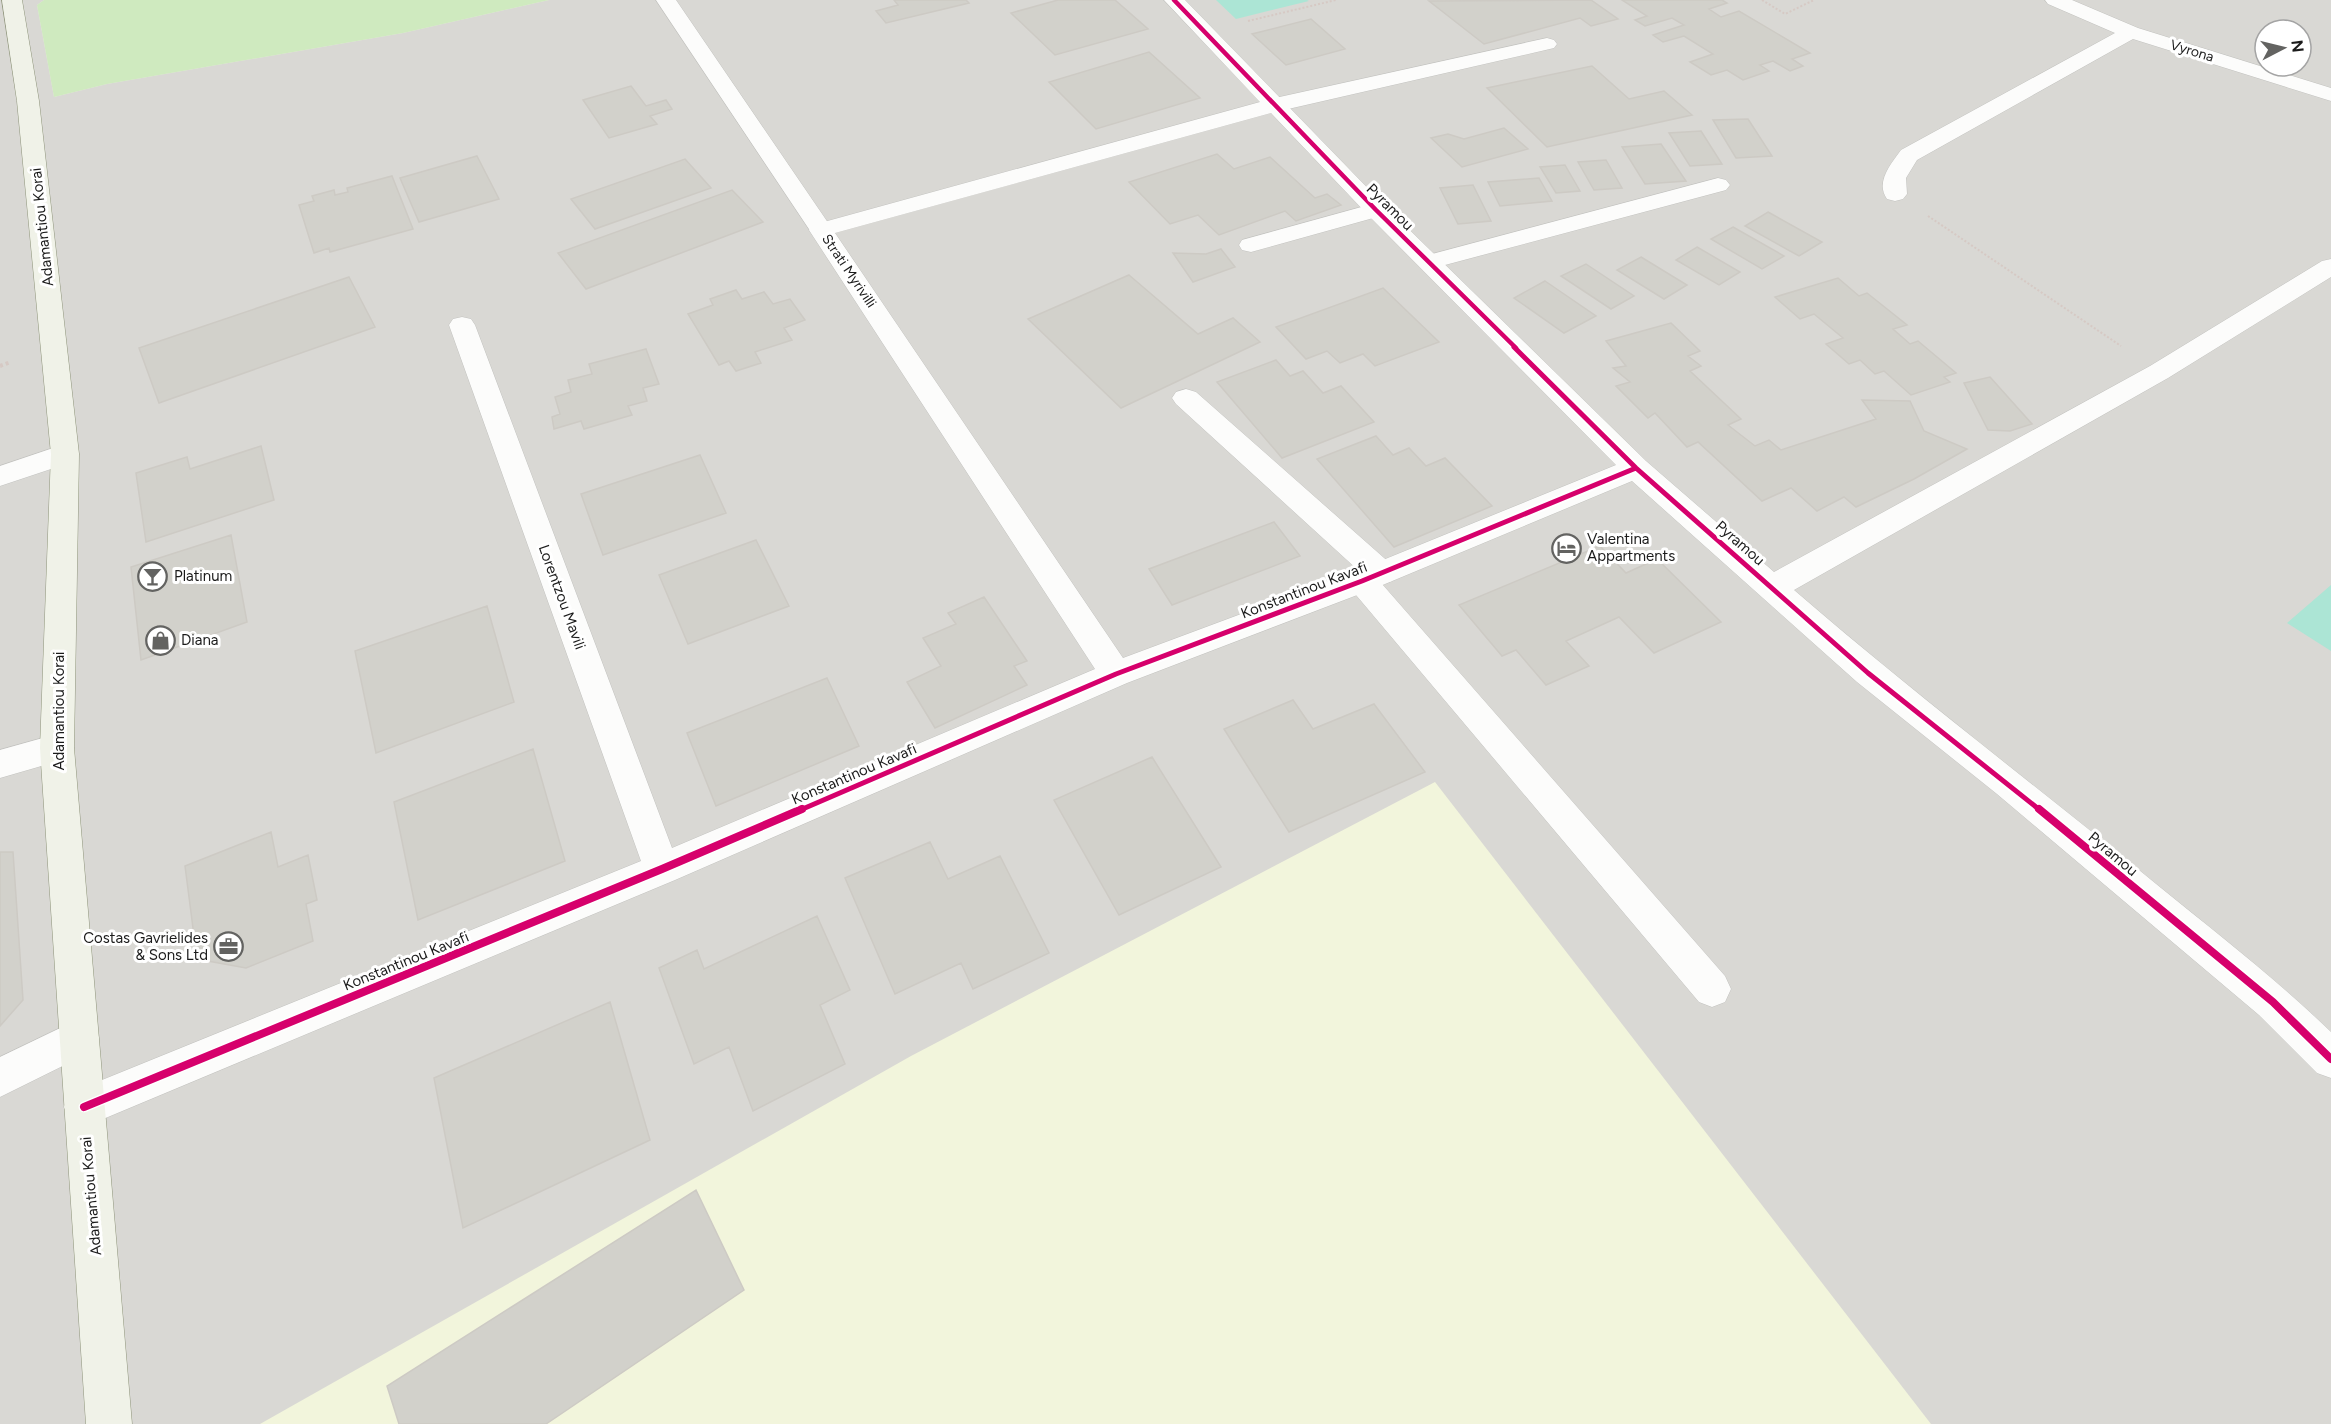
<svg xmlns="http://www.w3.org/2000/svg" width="2331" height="1424" viewBox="0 0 2331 1424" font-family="Figtree,sans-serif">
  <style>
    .residential { fill: #d9d8d4; fill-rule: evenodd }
    .education { fill: #f2f5dc }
    .grass { fill: #cfeabf }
    .pitch { fill: #ace5d5 }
    .building { fill: #d2d1cb; stroke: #cdcac4; stroke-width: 1.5 }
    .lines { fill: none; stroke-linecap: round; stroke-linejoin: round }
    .lane-casing { stroke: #c2c2bf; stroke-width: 1 }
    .street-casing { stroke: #c2c2bf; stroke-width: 1 }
    .secondary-casing { stroke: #8e947a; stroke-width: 1 }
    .path-far1 { stroke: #d6c9c4; stroke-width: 2; stroke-dasharray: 2 2; stroke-linecap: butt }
    .path { stroke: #d6c9c4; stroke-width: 4; stroke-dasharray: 3 3; stroke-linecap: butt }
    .lane { fill: #fcfcfb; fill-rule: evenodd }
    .street { fill: #fcfcfb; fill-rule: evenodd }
    .secondary { fill: #f0f2e8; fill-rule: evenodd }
    .cycleway-far2-casing { stroke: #fff; stroke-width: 7 }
    .cycleway-far1-casing { stroke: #fff; stroke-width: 9 }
    .cycleway-casing { stroke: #fff; stroke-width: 11 }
    .cycleway-far2 { stroke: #d6006c; stroke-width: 4.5 }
    .cycleway-far1 { stroke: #d6006c; stroke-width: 5 }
    .cycleway { stroke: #d6006c; stroke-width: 8 }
    .labels { text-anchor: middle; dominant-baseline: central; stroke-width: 6; stroke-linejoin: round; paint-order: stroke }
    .far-street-label { font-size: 14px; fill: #1b1b1b; stroke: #fff }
    .street-label { font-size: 15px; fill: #1b1b1b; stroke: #fff }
    .poi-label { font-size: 15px; fill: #1b1b1b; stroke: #fff; text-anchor: start }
  </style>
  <rect width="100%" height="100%" fill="#eae9e2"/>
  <path class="residential" d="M0,0H44L37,5L54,97L107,84L403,33L549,0H2331V1424H0ZM2265,30H2301V66H2265Z"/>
  <path class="education" d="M1435,782L1931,1424H260L911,1056Z"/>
  <path class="grass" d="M44,0H549L403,33L107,84L54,97L37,5Z"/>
  <path class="pitch" d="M1216,0H1307L1309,1L1236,19Z
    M2331,585V651L2287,623Z"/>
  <path class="building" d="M894,0H966L969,3L886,23L876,11L898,5Z
    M1058,0H1115L1148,29L1055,55L1011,13Z
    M1591,0L1618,19L1591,26L1580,18L1484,44L1429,1Z
    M1622,0H1722L1727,3L1709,9L1721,17L1739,11L1810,53L1792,59L1803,66L1790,71L1773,61L1760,65L1769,71L1743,80L1727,70L1711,75L1690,62L1713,54L1684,36L1663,42L1653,35L1684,25L1672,18L1645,26L1635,20L1647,16Z
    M1311,19L1345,49L1286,65L1252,34Z
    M1149,52L1200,98L1096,129L1049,82Z
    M1592,66L1629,99L1664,91L1692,115L1547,147L1487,88Z
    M631,86L646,106L666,100L672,109L650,116L657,124L609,138L583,100Z
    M1748,119L1772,156L1736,158L1713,120Z
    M1504,128L1528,149L1462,167L1431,138L1448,134L1464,139Z
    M1701,131L1722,164L1690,166L1669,133Z
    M1661,144L1686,181L1645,184L1622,147Z
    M1217,154L1234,169L1270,157L1315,198L1327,194L1341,205L1296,221L1285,211L1219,235L1198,215L1170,224L1129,182Z
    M477,156L499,199L419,222L400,178Z
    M685,159L711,188L595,229L571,199Z
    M1606,160L1622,188L1594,190L1578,162Z
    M1565,165L1580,191L1556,193L1540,167Z
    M392,176L413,229L330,252L329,248L314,253L299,205L314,201L312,196L334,190L335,195L348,192L347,188Z
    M1539,178L1552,201L1500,206L1488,182Z
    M1473,185L1491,221L1458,224L1440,188Z
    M732,190L763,222L586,289L558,253Z
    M1768,212L1822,242L1799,256L1745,226Z
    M1733,227L1784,256L1762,269L1711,239Z
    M1697,247L1740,272L1719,285L1676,260Z
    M1221,249L1235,267L1193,282L1173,253L1206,254Z
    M1641,257L1687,285L1664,299L1617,270Z
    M1586,264L1634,296L1611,309L1561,276Z
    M1129,275L1198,334L1233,318L1260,342L1121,408L1028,319Z
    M349,277L375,327L159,403L139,348Z
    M1838,278L1859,296L1867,293L1907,325L1893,329L1910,344L1918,341L1956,373L1944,377L1950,382L1911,395L1884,371L1875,374L1860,360L1849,364L1826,344L1843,338L1814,314L1800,319L1775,297Z
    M1545,281L1596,316L1564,333L1514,298Z
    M1383,288L1439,342L1375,366L1363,354L1340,363L1327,351L1306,359L1276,327Z
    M736,290L742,299L764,292L773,304L790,299L805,320L784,328L792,340L755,352L761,363L736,371L729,361L719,365L688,314L713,305L710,299Z
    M1671,323L1700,351L1688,356L1701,366L1690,371L1741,419L1728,425L1755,446L1769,440L1781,450L1876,419L1862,400L1910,401L1924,431L1967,449L1914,479L1856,507L1844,497L1817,511L1791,488L1762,501L1698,442L1687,447L1655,413L1648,418L1616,386L1630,382L1613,368L1626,366L1606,341Z
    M646,349L659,384L643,388L647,401L628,406L632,415L584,429L581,421L554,429L552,417L560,414L555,397L571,392L568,380L592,374L589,364Z
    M1276,360L1290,376L1303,371L1323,393L1341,386L1374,422L1282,458L1217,382Z
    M1990,377L2032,424L2010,431L1988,430L1964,383Z
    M1376,436L1393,455L1409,448L1426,466L1445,458L1492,506L1394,547L1317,459Z
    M261,446L274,500L146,542L136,473L187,457L190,469Z
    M700,455L726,513L603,555L581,494Z
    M1274,522L1300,556L1172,605L1149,569Z
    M231,535L247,622L141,660L131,567Z
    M756,540L789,606L688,644L659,575Z
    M1600,546L1626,573L1657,559L1721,622L1654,653L1619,617L1566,641L1589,666L1546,685L1516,650L1502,656L1459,605Z
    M984,597L1027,661L1014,666L1027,685L935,728L907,682L941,666L923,638L956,624L948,613Z
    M487,606L514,702L376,753L355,651Z
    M827,678L859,746L716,806L687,733Z
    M1293,700L1313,729L1374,704L1425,772L1289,832L1224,729Z
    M533,749L565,861L418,920L394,802Z
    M1152,757L1221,867L1119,915L1054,800Z
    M271,832L278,867L308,855L317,900L306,904L313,941L246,968L197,959L185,866Z
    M930,842L948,879L1000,856L1049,953L973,989L961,963L895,994L845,878Z
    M0,852H13L23,1000L0,1026Z
    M817,916L850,990L820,1005L845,1064L753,1111L729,1047L694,1064L659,968L697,950L704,969Z
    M610,1002L650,1140L463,1228L434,1078Z
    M696,1190L744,1290L546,1424H399L387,1386Z"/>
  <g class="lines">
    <defs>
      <path id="lane" d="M656,0H676L833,230L829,235L821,237L813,235Z
        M1547,38L1554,40L1557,44L1554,48L1275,112L1267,110L1264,105L1267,100L1275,98Z
        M1718,178L1726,180L1730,185L1726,190L1430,269L1421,267L1418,262L1421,257Z
        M1376,203L1384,205L1388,210L1384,215L1251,252L1242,250L1239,245L1242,240Z
        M1186,389L1196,392L1392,565L1396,573L1392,581L1382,584L1725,976L1731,989L1725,1002L1712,1007L1699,1002L1351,589L1347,581L1351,573L1359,571L1176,404L1172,398L1176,392Z"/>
      <path id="street" d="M1164,0H1185L1384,205L1646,461L1774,572L2150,366L2322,261L2331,259V277L2168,378L1794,590C1913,693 2039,788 2161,888C2219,935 2277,980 2331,1032V1078L2317,1073L2259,1015L1997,794L1857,682L1632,481L1373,589L1127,683L675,880L84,1127L70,1121L64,1107L70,1093L641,861L449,325L453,319L462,317L471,319L475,325L672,848L1095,669L809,230L813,225L1260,102ZM1271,113L1368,215L1616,465L1351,573L1123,658L835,233Z
        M2045,0H2072L2138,28L2331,88V101L2133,39L1917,160L1906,178L1907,194L1903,199L1895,201L1887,199C1875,182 1891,164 1901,150L2115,33L2048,4Z
        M65,444L75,447L79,454L75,461L0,486V466Z
        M57,734L69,738L74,748L69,758L0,778V750Z
        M79,1019L93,1025L99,1038L93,1051L0,1097V1057Z"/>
      <path id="secondary" d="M2,0H22L39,101L79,454L74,748L132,1424H86L40,748L51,454L17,101Z"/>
    </defs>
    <use href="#lane" class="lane-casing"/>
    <use href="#street" class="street-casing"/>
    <use href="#secondary" class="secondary-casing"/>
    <path class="path-far1" d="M1762,0L1785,14L1814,0
      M1248,21L1336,0
      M1928,216L2121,346"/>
    <path class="path" d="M0,366L11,362"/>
    <use href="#lane" class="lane"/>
    <use href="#street" class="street"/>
    <use href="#secondary" class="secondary"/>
    <defs>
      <path id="cycleway-far2" d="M1174,0L1376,210L1516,348"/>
      <path id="cycleway-far1" d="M1514,347L1636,468L1868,673L2041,811
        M798,811L1116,674L1362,581L1636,468"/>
      <path id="cycleway" d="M2039,809L2273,1002L2331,1059
        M84,1107L662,869L802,809"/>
    </defs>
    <use href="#cycleway-far2" class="cycleway-far2-casing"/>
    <use href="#cycleway-far1" class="cycleway-far1-casing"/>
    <use href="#cycleway" class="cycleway-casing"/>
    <use href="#cycleway-far2" class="cycleway-far2"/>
    <use href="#cycleway-far1" class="cycleway-far1"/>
    <use href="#cycleway" class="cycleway"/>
  </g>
  <defs>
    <symbol id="hotel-ring" viewBox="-11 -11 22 22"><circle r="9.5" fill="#fff" stroke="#636361" stroke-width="1.5"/><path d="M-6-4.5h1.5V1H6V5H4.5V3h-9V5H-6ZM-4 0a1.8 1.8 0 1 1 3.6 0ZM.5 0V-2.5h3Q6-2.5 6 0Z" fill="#636361"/></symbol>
    <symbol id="bar-ring" viewBox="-11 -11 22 22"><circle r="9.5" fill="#fff" stroke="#636361" stroke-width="1.5"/><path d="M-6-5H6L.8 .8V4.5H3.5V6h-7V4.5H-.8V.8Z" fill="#636361"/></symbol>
    <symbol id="shop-ring" viewBox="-11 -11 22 22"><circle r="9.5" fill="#fff" stroke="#636361" stroke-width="1.5"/><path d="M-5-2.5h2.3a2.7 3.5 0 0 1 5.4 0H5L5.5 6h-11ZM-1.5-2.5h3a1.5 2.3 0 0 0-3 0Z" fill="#636361"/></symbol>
    <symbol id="office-ring" viewBox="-11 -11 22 22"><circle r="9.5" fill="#fff" stroke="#636361" stroke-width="1.5"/><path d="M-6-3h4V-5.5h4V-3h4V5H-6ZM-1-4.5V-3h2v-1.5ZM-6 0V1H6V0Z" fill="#636361"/></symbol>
  </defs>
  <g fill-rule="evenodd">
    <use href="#hotel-ring" x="1550" y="532" width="33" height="33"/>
    <use href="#bar-ring" x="136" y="560" width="33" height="33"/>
    <use href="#shop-ring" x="144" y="624" width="33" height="33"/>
    <use href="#office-ring" x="212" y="930" width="33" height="33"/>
  </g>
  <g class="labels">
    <g class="far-street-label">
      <text transform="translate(2192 51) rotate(17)">Vyrona</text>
      <text transform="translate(849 271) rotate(56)">Strati Myrivilli</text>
    </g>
    <g class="street-label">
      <text transform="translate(1390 207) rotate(45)">Pyramou</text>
      <text transform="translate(42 227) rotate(-96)">Adamantiou Korai</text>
      <text transform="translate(1740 543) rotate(41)">Pyramou</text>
      <text transform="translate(1304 590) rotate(-21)">Konstantinou Kavafi</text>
      <text transform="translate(562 597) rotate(70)">Lorentzou Mavili</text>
      <text transform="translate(59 711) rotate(-90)">Adamantiou Korai</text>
      <text transform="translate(854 774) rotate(-23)">Konstantinou Kavafi</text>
      <text transform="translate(2113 854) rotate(40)">Pyramou</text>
      <text transform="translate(406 961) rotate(-22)">Konstantinou Kavafi</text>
      <text transform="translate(91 1196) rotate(-95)">Adamantiou Korai</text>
    </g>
    <g class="poi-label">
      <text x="1587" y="539">Valentina<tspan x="1587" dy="17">Appartments</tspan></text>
      <text x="174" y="576">Platinum</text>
      <text x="181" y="640">Diana</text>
      <text x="208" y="938" text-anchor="end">Costas Gavrielides<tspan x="208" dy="17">&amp; Sons Ltd</tspan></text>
    </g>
  </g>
  <g transform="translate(2283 48) rotate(83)"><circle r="28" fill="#ffffff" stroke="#a4a4a4" stroke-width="1.5"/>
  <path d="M0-4.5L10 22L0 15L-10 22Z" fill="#636361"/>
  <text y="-9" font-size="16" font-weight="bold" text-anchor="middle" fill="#1b1b1b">N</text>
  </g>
</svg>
